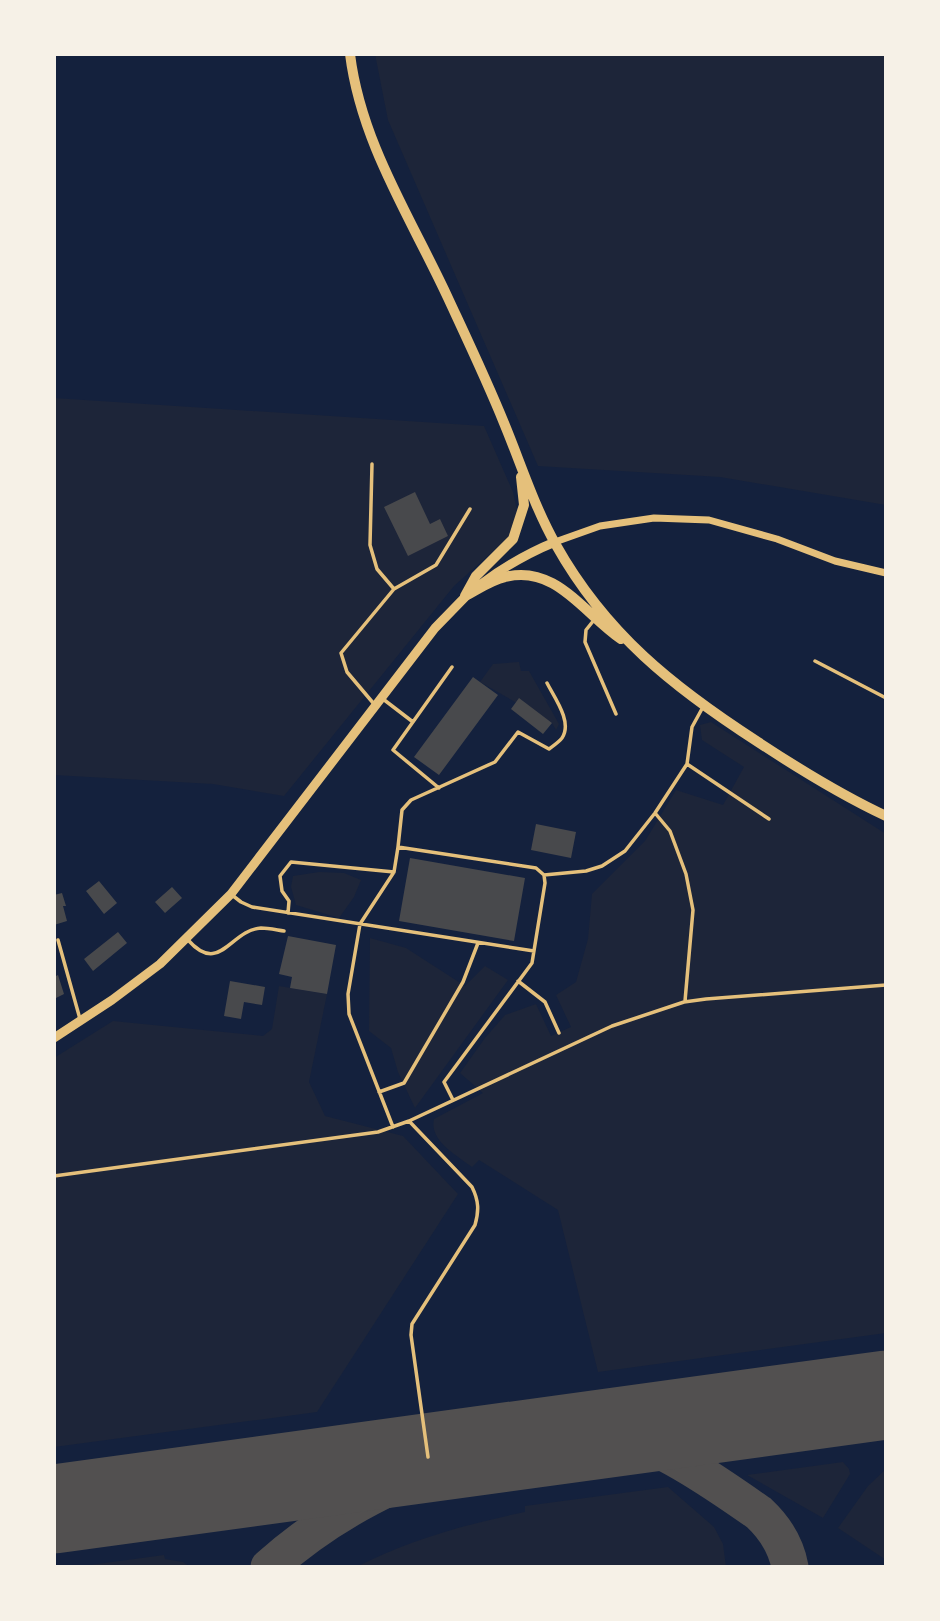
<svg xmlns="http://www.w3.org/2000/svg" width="940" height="1621" viewBox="0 0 940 1621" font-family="Manrope,sans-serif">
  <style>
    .green { fill: #1d2539 }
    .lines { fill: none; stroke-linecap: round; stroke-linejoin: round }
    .taxiway { stroke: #525050; stroke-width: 37 }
    .runway { stroke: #525050; stroke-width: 89 }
    .building { fill: #48494c }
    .service { stroke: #e5c07b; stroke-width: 3.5 }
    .minor { stroke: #e5c07b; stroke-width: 7 }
    .tertiary { stroke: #e5c07b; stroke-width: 9 }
    .secondary { stroke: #e5c07b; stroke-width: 10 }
  </style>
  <rect width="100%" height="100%" fill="#14213d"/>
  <path class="green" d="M375,54H886V505L720,477L538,466L388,120Z
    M54,398L484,426L513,492L517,510L511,535L454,586L284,796L213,784L54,775Z
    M519,662L521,671H529L559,724L556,730L552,723L480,682L493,664Z
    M711,722L886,834V1333L598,1372L558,1210L479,1160L472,1167C457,1155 429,1141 434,1119L483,1093L460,1073L485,1038L505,1015L536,1004L551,1036L571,1027L556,995L576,982L588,939L592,894L645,841L676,790L723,805L744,767L702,740L700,725Z
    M319,872L344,873L361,880L354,897L339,918L296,905L291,887L293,876Z
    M370,938L406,948L465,986L485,966L508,980L415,1108L398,1072L391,1048L369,1031Z
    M279,986L327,994L309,1082L325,1116L403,1136L458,1194L317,1412L54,1447V1058L113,1021L263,1036L272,1029Z
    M843,1462L849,1469L850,1474L823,1518L747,1475Z
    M886,1469V1560L838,1528L868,1486Z
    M668,1487L714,1527L723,1544L726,1567H356C410,1540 466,1524 525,1512V1506Z
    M164,1555L165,1559L183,1562L190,1567H75Z"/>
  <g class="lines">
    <path class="taxiway" d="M570,1438C592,1438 614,1437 636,1442C667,1448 732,1494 759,1513C775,1528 786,1545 790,1567
      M269,1567C337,1507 398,1481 481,1450"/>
    <path class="runway" d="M54,1509L886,1395"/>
  </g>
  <path class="building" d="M415,492L430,524L440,519L448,536L408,556L384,507Z
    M473,677L498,695L439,775L414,757Z
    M519,698L552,723L543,734L511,709Z
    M536,824L576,832L571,858L531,850Z
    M410,858L525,878L514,941L399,921Z
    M99,881L117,903L104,914L86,891Z
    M172,887L182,898L165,913L155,902Z
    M62,893L66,906H63L67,921L54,925V895Z
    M118,932L127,943L93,971L84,959Z
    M288,936L336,945L327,994L290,988L292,977L279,974Z
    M58,975L64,994L54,999V977Z
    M230,981L265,987L262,1005L244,1002L241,1019L224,1016Z"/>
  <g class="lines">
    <path class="service" d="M372,464L370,545L377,569L394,589
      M594,620L586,630L585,642L616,714
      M815,661L886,698
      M383,699L413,722
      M374,704L347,672L341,653L394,589L436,565L470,509
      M687,764L769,819
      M439,788L393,750L452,667
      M655,813L670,831L686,874L693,910L685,1001
      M544,875L586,871L602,866L625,851L655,813L687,764L692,727L703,707
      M232,895L241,902L252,907L534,951
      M288,913L289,901L282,891L280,876L291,862L394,872
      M58,940L80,1019
      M188,940C220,976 230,930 261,928C268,928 277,930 284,931
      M518,981L545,1002L559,1033
      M379,1092L404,1083L463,982L478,943
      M453,1100L444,1082L532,963L545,883L544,875L536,868L398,847L402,810L411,800L495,762L518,732L549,749C553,746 559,742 562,738C573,722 554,697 547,683
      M409,1121L472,1187C479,1201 479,1211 475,1225L412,1324L411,1335L428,1457
      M393,1127L349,1014L348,994L360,924L394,872L398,847
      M54,1176L378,1132L409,1121L612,1026L684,1002L706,999L886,985"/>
    <path class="minor" d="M555,542L600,526L654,518L709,520L777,539L835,561L886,573"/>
    <path class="tertiary" d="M481,584C504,567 528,553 555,542
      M54,1038L112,1000L160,964L231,894L435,628L470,592"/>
    <path class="secondary" d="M350,54C361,143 411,218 448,298C467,339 487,381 504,423C521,464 534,506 556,545C606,634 673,687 758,742C799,769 841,795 886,816
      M465,596C477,590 491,580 505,577C556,564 584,614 621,639
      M465,596L476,576L513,539L524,505L521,477"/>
  </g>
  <rect width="940" height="1621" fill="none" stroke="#f6f1e7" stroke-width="112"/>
</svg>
